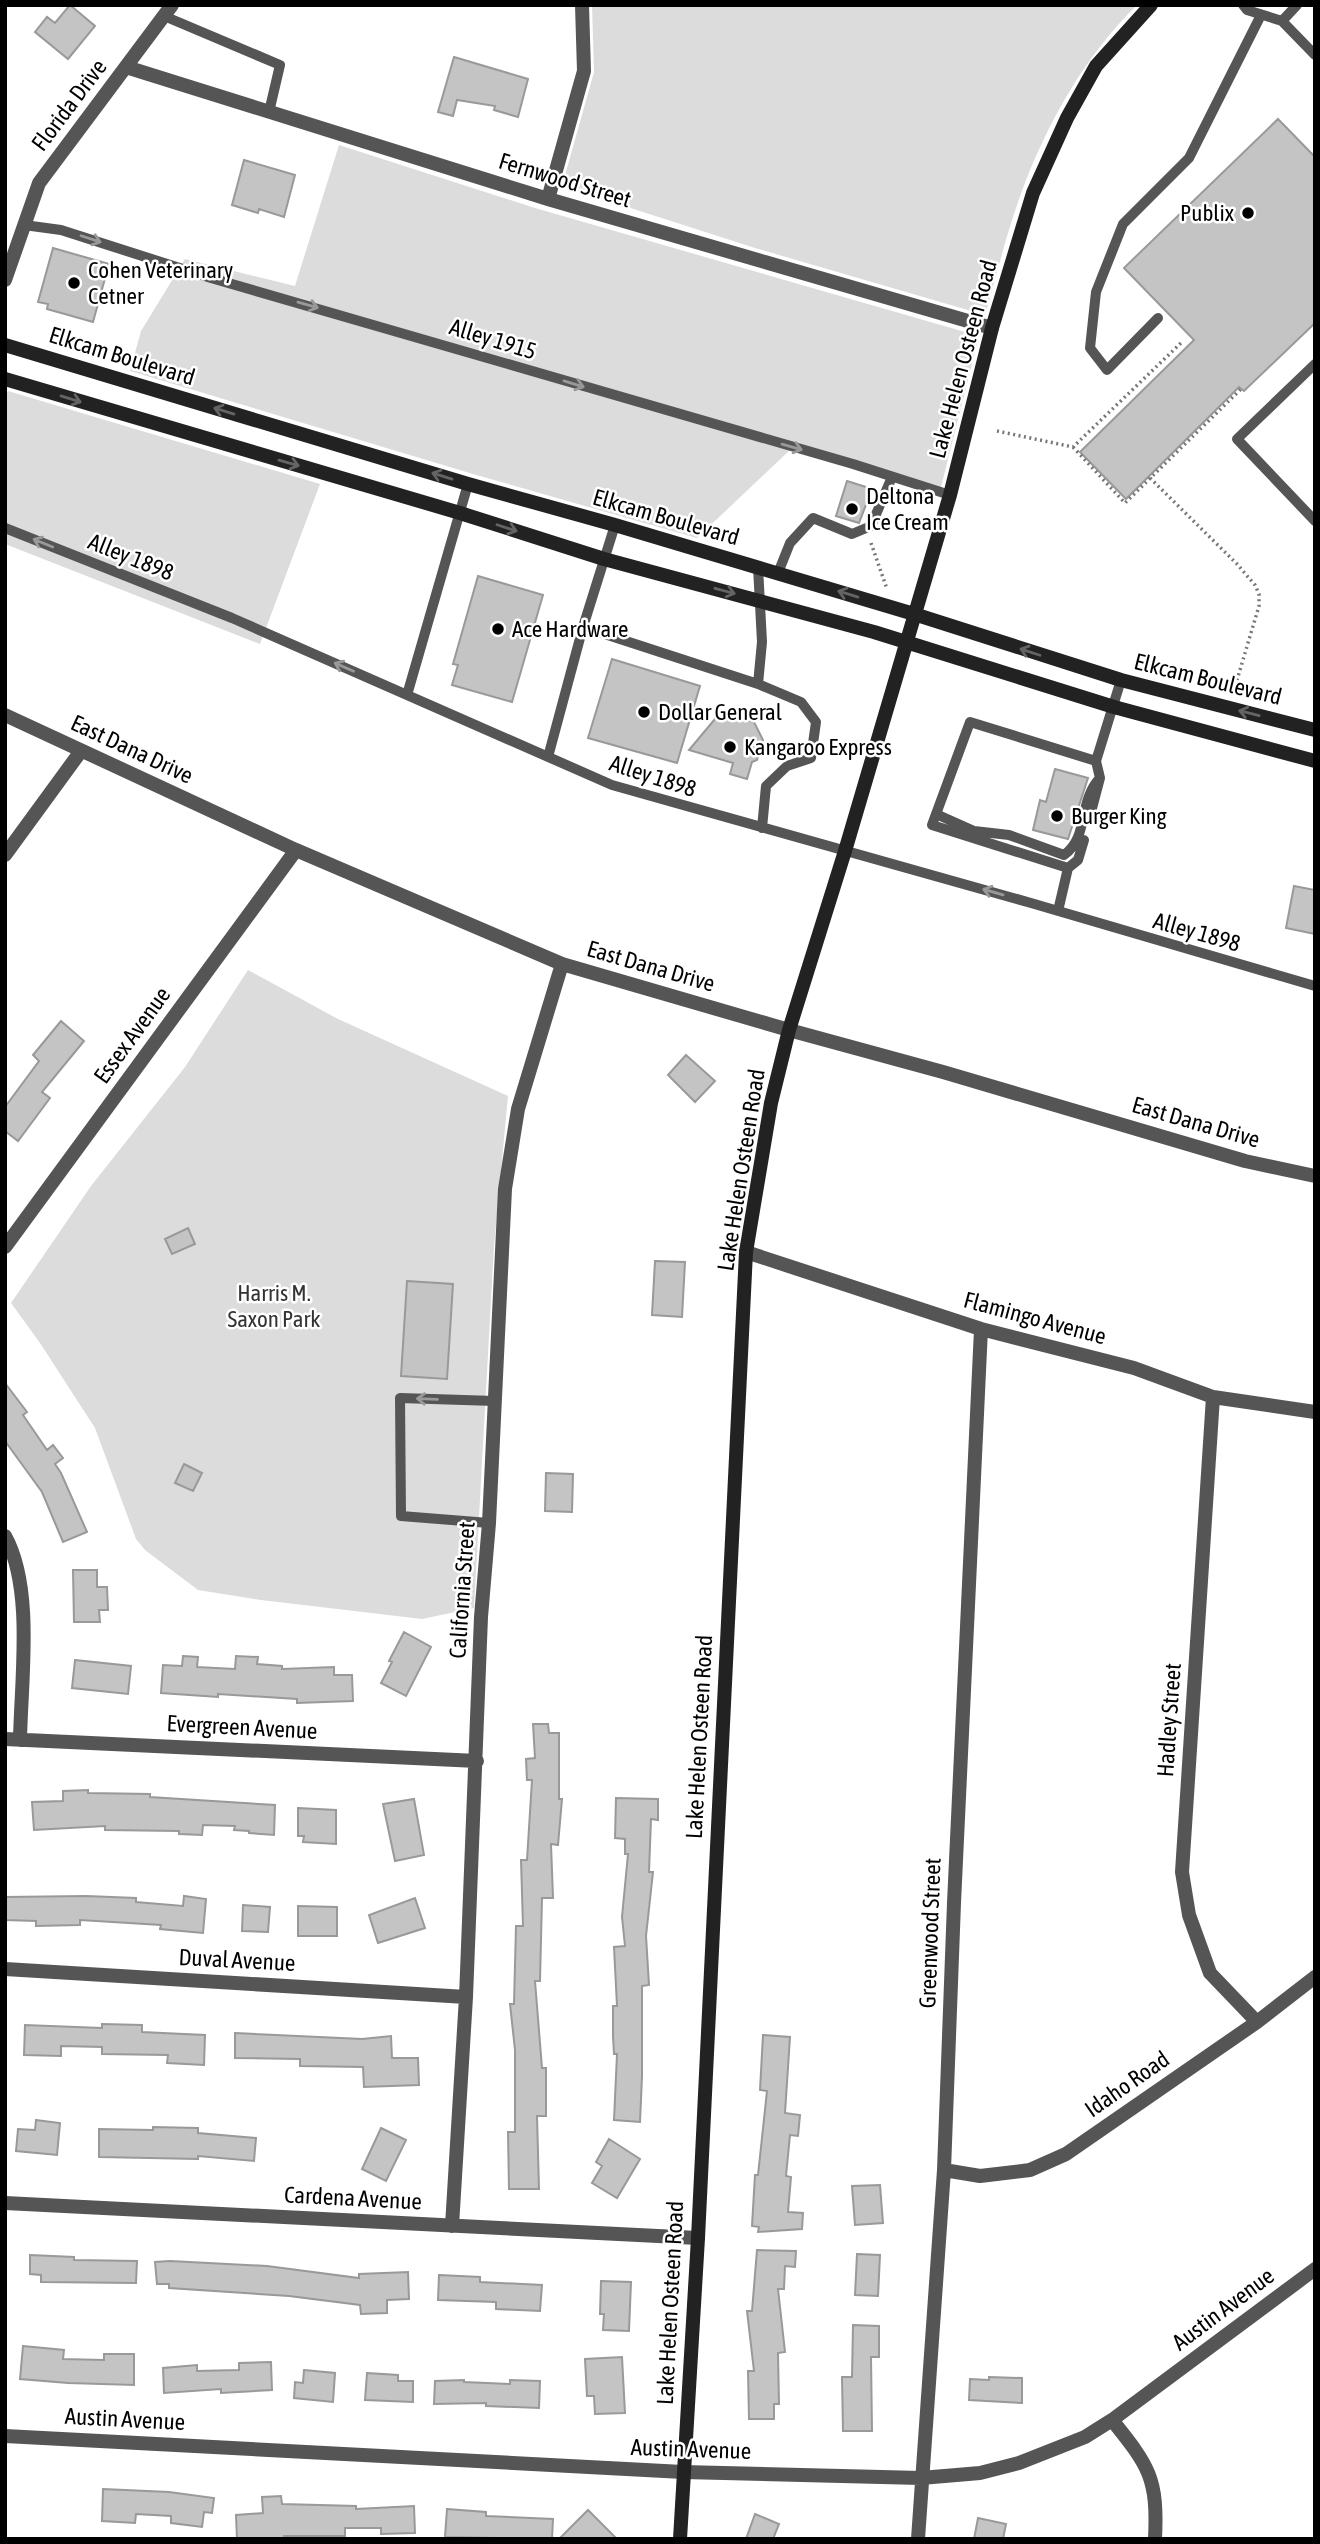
<svg xmlns="http://www.w3.org/2000/svg" width="1320" height="2544" viewBox="0 0 1320 2544" font-family="'Asap Condensed',sans-serif">
  <style>
    .green { fill: #dcdcdc }
    .building { fill: #c4c4c4; stroke: #999; stroke-width: 2 }
    .lines { fill: none; stroke-linecap: round; stroke-linejoin: round }
    .path { stroke: #777; stroke-width: 3.5; stroke-dasharray: 2 3.5; stroke-linecap: butt }
    .lane { stroke: #555; stroke-width: 10 }
    .street { stroke: #555; stroke-width: 14 }
    .secondary { stroke: #222; stroke-width: 14 }
    .oneway { stroke: #999 }
    .oneway2 { stroke: #646464 }
    .poi-dot { fill: #000; stroke: #fff; stroke-width: 2.5 }
    .labels { text-anchor: middle; dominant-baseline: central; stroke-width: 5; stroke-linejoin: round; paint-order: stroke }
    .street-label { font-size: 23px; fill: #000; stroke: #fff }
    .poi-label { font-size: 23px; fill: #000; stroke: #fff; text-anchor: start }
    .park-label { font-size: 23px; fill: #333; stroke: #fff }
  </style>
  <rect width="100%" height="100%" fill="#fff"/>
  <path class="green" d="M592,5H1137C1085,56 1047,123 1022,191C1007,231 997,274 985,315L755,248L562,186L594,72Z
    M339,145L535,208L979,336L940,491L791,449L697,538L473,474L130,371L141,331L185,259L295,286Z
    M8,391L320,484L260,644L5,544V398Z
    M248,970L338,1019L508,1096L494,1246L474,1608L422,1619L261,1600L198,1590L145,1550L136,1539L95,1428L40,1343L11,1303L91,1186L185,1067Z"/>
  <path class="building" d="M70,5L95,26L68,59L35,32L47,17L55,23Z
    M454,57L528,79L518,117L494,110L495,106L457,100L453,116L438,112Z
    M1278,119L1315,157V323L1244,391L1239,387L1126,499L1080,452L1194,340L1124,268Z
    M244,160L295,175L284,217L259,209L258,213L232,205Z
    M53,248L109,264L93,322L47,309L48,304L38,302Z
    M847,481L872,489L859,523L836,516Z
    M478,576L543,595L512,702L452,685L458,665L453,664Z
    M612,659L700,686L677,763L588,738Z
    M720,713L754,722L763,740L757,760L752,762L747,779L730,774L733,763L689,750Z
    M1055,769L1088,778L1068,839L1033,830L1040,800L1046,802Z
    M1294,886L1315,890V934L1286,928Z
    M61,1021L84,1041L42,1092L50,1098L18,1141L5,1131V1107L39,1061L33,1055Z
    M686,1055L715,1081L695,1102L668,1075Z
    M188,1228L195,1244L172,1254L165,1239Z
    M655,1261L685,1262L682,1317L652,1315Z
    M407,1281L453,1284L447,1379L401,1376Z
    M5,1383L27,1412L23,1415L47,1450L53,1445L63,1458L55,1464L61,1473L87,1532L63,1542L42,1492L5,1441Z
    M184,1464L202,1473L193,1491L175,1483Z
    M546,1473L573,1474L572,1512L545,1511Z
    M73,1570H97V1587H107L108,1610H99L100,1622H74Z
    M404,1632L431,1647L406,1696L381,1683L392,1662L389,1661Z
    M183,1656L198,1657L197,1667L235,1669L236,1656L258,1657L257,1664L282,1666V1669L334,1667V1675H352L353,1701L297,1703V1699L218,1694V1697L161,1693L163,1665L182,1666Z
    M75,1660L131,1666L128,1694L72,1688Z
    M533,1724H548L549,1733H559V1799H562L558,1845L551,1844L553,1898H542L540,1981H535L542,2068H546V2116H537L539,2189H509L508,2132H515V2050L510,2004H514L516,1926H523L521,1860H527L532,1780H527L526,1759L535,1758Z
    M88,1790V1793L150,1794V1797L275,1805L274,1835L249,1833V1831L234,1830L235,1826L203,1825L202,1835L179,1834V1831L105,1830V1826L34,1830L32,1802L63,1801V1791Z
    M616,1798L658,1799V1820L651,1819L649,1872H653L646,1936L649,1985L642,1986V2076L640,2122L614,2120L617,2054H614L613,2036V2006H617L614,1947L625,1946L622,1917L628,1854H625V1839L615,1838Z
    M414,1799L424,1855L395,1861L383,1804Z
    M298,1808L336,1810V1844L303,1842L304,1836H298Z
    M86,1896L136,1898V1902L183,1906L184,1896L206,1899L203,1933L160,1929L161,1925L80,1920V1925L36,1926V1921L5,1920V1897Z
    M415,1898L425,1928L378,1943L369,1915Z
    M243,1905L270,1907L268,1932L242,1931Z
    M298,1906L337,1907V1936H298Z
    M102,2024L142,2025V2032L205,2035L204,2065L167,2063L168,2055L102,2054V2047L61,2046V2056L24,2055L25,2025L102,2028Z
    M235,2033L362,2039L391,2036L392,2058H418L419,2085L364,2087L363,2067L300,2066V2059L235,2058Z
    M763,2035L790,2037L785,2113L800,2115L798,2136L790,2135L786,2176L791,2177L788,2212L803,2213L802,2229L758,2232L759,2227L752,2226L755,2175H758L767,2091L760,2090Z
    M36,2120L60,2123L57,2155L16,2151L18,2129L35,2130Z
    M153,2127L198,2128V2133L256,2138L254,2161L198,2156V2159L99,2157V2129L153,2130Z
    M381,2128L406,2140L386,2181L362,2169Z
    M609,2139L640,2159L617,2198L592,2183L602,2166L596,2162Z
    M880,2185L883,2223L855,2225L852,2186Z
    M757,2250L796,2251L795,2267L785,2266L784,2289H778L785,2352L778,2353L779,2404H774V2419H749L748,2371H754L747,2311H752Z
    M857,2254L880,2255L878,2296L855,2295Z
    M30,2255L74,2257V2260L137,2261L136,2283L41,2282V2275L30,2274Z
    M170,2261L267,2266L359,2278V2274L408,2272L409,2299L387,2300V2313L361,2314L360,2305L289,2296L169,2288V2284H157L155,2262Z
    M439,2275L480,2277V2282L542,2285L540,2311L496,2309V2302L438,2300Z
    M601,2281L631,2282L629,2331L603,2330L604,2314H600Z
    M853,2325L879,2326V2357H871L872,2431H843L842,2377H852Z
    M23,2346L64,2350L63,2359L104,2360V2354H134V2385L68,2383L20,2379Z
    M622,2357L625,2413L595,2414L594,2396H587L585,2359Z
    M271,2362L272,2390L221,2393V2389L164,2393L163,2368L197,2365V2371L239,2370V2363Z
    M304,2370L335,2373L333,2402L294,2398L295,2382L303,2383Z
    M367,2373L398,2375V2381H413V2402L365,2400Z
    M989,2377L1022,2378V2403L969,2400L970,2379L989,2380Z
    M464,2380V2382L510,2384V2380L540,2381L539,2408L486,2406V2403L434,2404L435,2381Z
    M103,2489L169,2492L214,2498L212,2513L204,2512L202,2527L171,2523V2516L136,2514L135,2523L102,2521Z
    M281,2496L282,2504L356,2506V2509L414,2506L415,2533L381,2534V2528H345V2536H284V2539H237L236,2515L263,2513L262,2497Z
    M447,2509L486,2512V2516L553,2519L552,2539L445,2537Z
    M588,2510L617,2539H559Z
    M755,2514L779,2524L773,2539H746Z
    M978,2518L1006,2524L1003,2539H974Z"/>
  <g class="lines">
    <path class="path" d="M997,431L1073,447L1183,341
      M1073,447L1125,503L1241,389
      M1150,478L1237,564L1255,585L1259,594V606L1237,680
      M871,543L887,589"/>
    <path class="lane" d="M1243,5L1247,10L1282,21L1315,55
      M164,16L280,65L269,112
      M1282,21L1297,5
      M24,225L61,230L211,278L853,464L950,495
      M1158,318L1107,370L1090,348L1096,292L1123,224L1189,158L1261,15
      M1315,364L1237,439L1315,521
      M5,528L232,618L612,785L1031,903L1315,986
      M758,567L762,642L758,684
      M778,573L790,543L813,518L852,534L871,526L892,477
      M583,627L758,684L801,702L816,722L811,758L787,766L766,786L762,828
      M407,695L468,484
      M548,757L583,627L615,525
      M1091,812L1100,778L1096,761
      M936,814L974,831L1009,835L1064,855C1090,836 1077,803 1100,778
      M1068,868L1078,860L1084,840
      M1058,911L1068,868L932,825L970,722L1096,761L1121,680
      M489,1523L401,1516L400,1398L495,1401"/>
    <path class="street" d="M126,67L548,199L992,328
      M548,199L584,71L582,5
      M5,280L39,183L172,5
      M5,715L296,850L562,964L789,1030L943,1072L1245,1161L1315,1176
      M5,855L81,751
      M5,1247L296,850
      M746,1252L981,1329L1134,1368L1213,1397L1315,1412
      M1213,1397L1182,1872L1189,1915L1210,1973L1257,2022
      M5,1536C34,1588 21,1680 20,1740
      M5,1739L477,1761
      M5,1969L466,1997
      M944,2170L980,2176L1030,2170L1066,2154L1257,2022L1315,1977
      M5,2203L698,2238
      M452,2226L466,1997L481,1617L489,1523L505,1189L518,1109L562,964
      M1112,2420C1149,2466 1158,2478 1155,2539
      M5,2436L683,2472L921,2478L980,2473L1019,2463L1085,2437L1112,2420L1315,2269
      M918,2539L944,2170L954,1903L981,1329"/>
    <path class="secondary" d="M5,345L468,484L615,525L914,614L1121,680L1315,730
      M5,379L460,513L604,559L874,632L1114,707L1315,761
      M680,2539L698,2238L746,1252L771,1103L789,1030L845,851L950,495L992,328L1033,193L1067,118L1096,66L1151,5"/>
  </g>
  <defs><path id="oneway-shaft" d="M-6 0H5M1.5-3L5.5 0L1.5 3" fill="none" stroke-width="1.6" stroke-linecap="round" stroke-linejoin="round" transform="scale(1.75)"/></defs>
  <g class="oneway">
    <use href="#oneway-shaft" transform="translate(91 239) rotate(18)"/>
    <use href="#oneway-shaft" transform="translate(308 305) rotate(16)"/>
    <use href="#oneway-shaft" transform="translate(574 384) rotate(17)"/>
    <use href="#oneway-shaft" transform="translate(792 447) rotate(16)"/>
    <use href="#oneway-shaft" transform="translate(43 543) rotate(-158)"/>
    <use href="#oneway-shaft" transform="translate(344 667) rotate(-156)"/>
    <use href="#oneway-shaft" transform="translate(993 892) rotate(-164)"/>
    <use href="#oneway-shaft" transform="translate(427 1399) rotate(-178)"/>
  </g>
  <g class="oneway2">
    <use href="#oneway-shaft" transform="translate(71 399) rotate(17)"/>
    <use href="#oneway-shaft" transform="translate(224 411) rotate(-163)"/>
    <use href="#oneway-shaft" transform="translate(289 463) rotate(16)"/>
    <use href="#oneway-shaft" transform="translate(442 476) rotate(-163)"/>
    <use href="#oneway-shaft" transform="translate(507 528) rotate(18)"/>
    <use href="#oneway-shaft" transform="translate(725 591) rotate(15)"/>
    <use href="#oneway-shaft" transform="translate(848 594) rotate(-163)"/>
    <use href="#oneway-shaft" transform="translate(1030 652) rotate(-162)"/>
    <use href="#oneway-shaft" transform="translate(1249 713) rotate(-166)"/>
  </g>
  <g class="poi-dot">
    <circle cx="1248" cy="213" r="7"/>
    <circle cx="74" cy="283" r="7"/>
    <circle cx="852" cy="509" r="7"/>
    <circle cx="498" cy="629" r="7"/>
    <circle cx="644" cy="712" r="7"/>
    <circle cx="730" cy="747" r="7"/>
    <circle cx="1057" cy="816" r="7"/>
  </g>
  <g class="labels">
    <g class="street-label">
      <text transform="translate(69 105) rotate(-53)">Florida Drive</text>
      <text transform="translate(565 180) rotate(17)">Fernwood Street</text>
      <text transform="translate(493 339) rotate(17)">Alley 1915</text>
      <text transform="translate(122 356) rotate(17)">Elkcam Boulevard</text>
      <text transform="translate(963 359) rotate(-75)">Lake Helen Osteen Road</text>
      <text transform="translate(666 517) rotate(16)">Elkcam Boulevard</text>
      <text transform="translate(131 557) rotate(22)">Alley 1898</text>
      <text transform="translate(1208 679) rotate(14)">Elkcam Boulevard</text>
      <text transform="translate(132 749) rotate(25)">East Dana Drive</text>
      <text transform="translate(653 776) rotate(18)">Alley 1898</text>
      <text transform="translate(1197 932) rotate(16)">Alley 1898</text>
      <text transform="translate(651 966) rotate(16)">East Dana Drive</text>
      <text transform="translate(132 1035) rotate(-54)">Essex Avenue</text>
      <text transform="translate(1196 1122) rotate(16)">East Dana Drive</text>
      <text transform="translate(741 1170) rotate(-81)">Lake Helen Osteen Road</text>
      <text transform="translate(1035 1318) rotate(15)">Flamingo Avenue</text>
      <text transform="translate(462 1590) rotate(-86)">California Street</text>
      <text transform="translate(1169 1720) rotate(-86)">Hadley Street</text>
      <text transform="translate(242 1727) rotate(3)">Evergreen Avenue</text>
      <text transform="translate(699 1737) rotate(-87)">Lake Helen Osteen Road</text>
      <text transform="translate(930 1933) rotate(-88)">Greenwood Street</text>
      <text transform="translate(237 1960) rotate(3)">Duval Avenue</text>
      <text transform="translate(1127 2084) rotate(-35)">Idaho Road</text>
      <text transform="translate(353 2198) rotate(3)">Cardena Avenue</text>
      <text transform="translate(670 2303) rotate(-87)">Lake Helen Osteen Road</text>
      <text transform="translate(1223 2309) rotate(-37)">Austin Avenue</text>
      <text transform="translate(125 2419) rotate(3)">Austin Avenue</text>
      <text transform="translate(691 2449) rotate(2)">Austin Avenue</text>
    </g>
    <g class="poi-label">
      <text x="1234" y="213" text-anchor="end">Publix</text>
      <text x="88" y="270">Cohen Veterinary<tspan x="88" dy="26">Cetner</tspan></text>
      <text x="866" y="496">Deltona<tspan x="866" dy="26">Ice Cream</tspan></text>
      <text x="512" y="629">Ace Hardware</text>
      <text x="658" y="712">Dollar General</text>
      <text x="744" y="747">Kangaroo Express</text>
      <text x="1071" y="816">Burger King</text>
    </g>
    <g class="park-label">
      <text x="274" y="1293">Harris M.<tspan x="274" dy="26">Saxon Park</tspan></text>
    </g>
  </g>
  <rect width="1320" height="2544" fill="none" stroke="#000000" stroke-width="14"/>
</svg>
